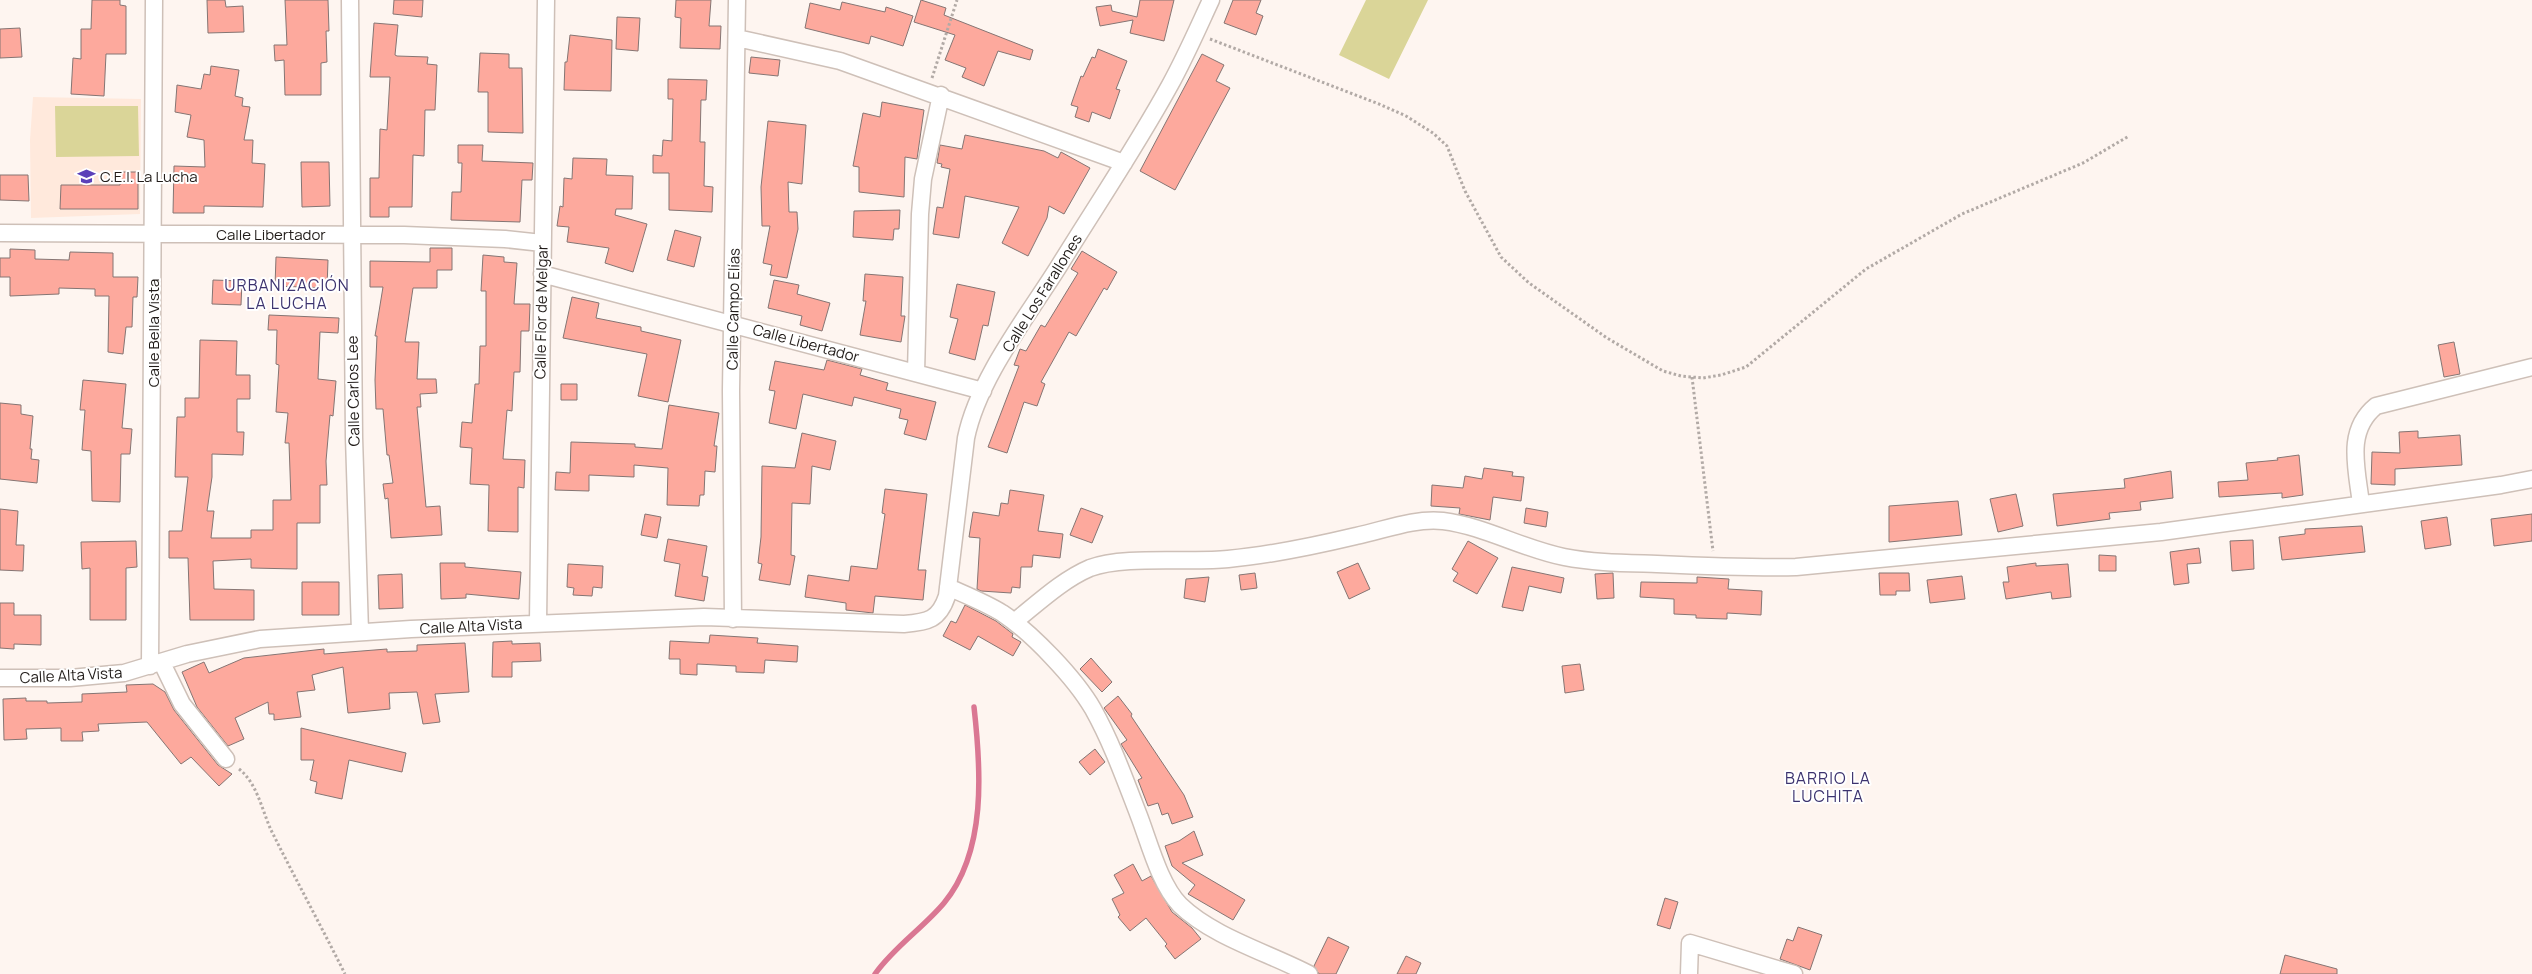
<svg xmlns="http://www.w3.org/2000/svg" width="2532" height="974" viewBox="0 0 2532 974" font-family="Manrope,sans-serif">
  <style>
    .built { fill: #ffe9dc }
    .pitch { fill: #dad598 }
    .lines { fill: none; stroke-linecap: round; stroke-linejoin: round }
    .stream { stroke: #da7793; stroke-width: 5.5 }
    .building { fill: #fda99d; stroke: #857573 }
    .minor-casing { stroke: #cec0b8; stroke-width: 19 }
    .path { stroke: #b2aaa6; stroke-width: 3; stroke-dasharray: 2.5 2.5; stroke-linecap: butt }
    .minor { stroke: #fff; stroke-width: 16 }
    .labels { text-anchor: middle; dominant-baseline: central; stroke-width: 4; stroke-linejoin: round; paint-order: stroke }
    .poi-label { font-size: 15px; fill: #211c19; stroke: #fff; text-anchor: start }
    .street-label { font-size: 15px; fill: #211c19; stroke: #fff }
    .neighbourhood-label { font-size: 16px; letter-spacing: 1px; fill: #3c336f; stroke: #fff }
  </style>
  <rect width="100%" height="100%" fill="#fef5f0"/>
  <path class="built" d="M33,97L141,99L140,214L31,218L30,140Z"/>
  <path class="pitch" d="M1366,0H1428L1389,79L1339,55Z
    M55,106H138L139,156L56,157Z"/>
  <g class="lines">
    <path class="stream" d="M875,974C894,947 923,928 944,903C987,851 981,769 974,707"/>
  </g>
  <path class="building" d="M92,0H120V5L126,6V54H106L104,96L71,94L73,58L81,59V29H91Z
    M207,0H225L226,7L243,6L244,32L208,33Z
    M285,0H328L329,31H326L327,62L321,63V95H285L284,60L275,61L274,45H287Z
    M394,0H423L422,17L393,14Z
    M676,0H711L709,26H721L720,49L680,48L681,18L675,17Z
    M921,0L946,8L944,15L1033,50L1030,60L998,51L984,86L962,77L966,68L945,60L955,35L914,22Z
    M1140,0H1174L1164,41L1130,33L1133,20L1100,26L1096,7L1111,5L1112,11L1137,17Z
    M1233,0H1261L1256,13L1263,16L1256,35L1224,23Z
    M842,2L885,12L886,7L913,16L903,46L871,36L869,44L805,28L810,3L840,10Z
    M617,17L640,18L638,51L616,49Z
    M374,23L398,25L395,55L397,56L428,57L427,64L437,65L435,110H425L424,156L413,155L412,207H389V217H370V178H379L380,129L387,130L390,77H370Z
    M20,28L22,57L0,58V29Z
    M570,35L612,40L611,91L564,90L565,62H567Z
    M1098,49L1127,61L1116,89L1120,90L1110,119L1092,112L1089,122L1075,117L1078,107L1071,105L1081,76L1083,77L1092,57L1095,58Z
    M480,53L509,54V68H522L523,133L488,132V92H478Z
    M1202,54L1224,65L1216,81L1230,88L1175,190L1140,171Z
    M751,57L780,60L778,76L749,73Z
    M211,66L239,70L235,96L243,98L242,106L250,107L244,140H253L252,163L265,164L263,207L204,206V213H173L174,166L205,167L204,140L187,137L191,115L175,112L177,85L201,89L204,74L210,75Z
    M668,79L707,80L706,100H701L700,142H705L704,186L713,187L712,212L669,210V173H653V155L662,156L663,140L672,141L673,99H668Z
    M882,102L924,110L917,159L905,157L904,197L859,192V167L853,166L863,113L880,117Z
    M768,121L806,125L802,184L788,182L789,212H797L798,229L787,278L770,275L772,265L763,263L770,226H762L761,187Z
    M965,135L1044,151L1058,158L1061,152L1090,168L1064,214L1049,206L1047,218L1028,256L1002,243L1019,207L965,196L959,238L933,234L937,207L943,208L950,169L941,167L942,164L937,163L940,145L962,149Z
    M458,145H483L482,161L533,163L532,180H522L520,222L451,220L452,192H461L462,163H458Z
    M573,158L607,159L606,175L633,176L632,209H616L615,215L647,224L633,272L605,263L609,248L567,242L569,227L557,226L560,206L563,207L564,178L572,179Z
    M301,162H329L330,206L302,207Z
    M120,172H138V209H60L61,185H120Z
    M0,175H28L29,201L0,200Z
    M900,210L899,229H894L893,240L853,237L854,211Z
    M675,230L701,237L694,267L667,260Z
    M430,248H452V270H437V288H413L405,342H419L417,379H436L437,393L420,394L421,407H417L426,507L440,506L442,535L391,538L388,498L385,499L383,484L393,483L389,455H387L383,409H376L375,380L377,336H375L383,287H370V261L430,262Z
    M10,249L35,250V259L69,260L70,252L113,253V277H138L137,297H133L132,327H126L123,354L108,352L109,296H95V289L59,288V294L10,296V277H0V258H10Z
    M1082,251L1117,272L1107,290L1104,288L1076,336L1069,332L1041,382L1045,384L1037,406L1024,402L1007,453L988,447L1019,366L1014,365L1020,349L1026,351L1041,325L1045,327L1078,273L1071,269Z
    M483,255L504,257V262L517,263L514,304H530L529,331H521L520,372H514L512,411L507,410L503,459L525,460L524,488L518,487V532L488,531L489,485L470,484L472,448L460,447L462,422L472,423L475,384H479L480,346H486V291H481Z
    M276,257L328,260L327,288L275,286Z
    M865,274L903,277L901,316H905L901,342L860,335L866,301H863Z
    M213,280L242,281L241,305L212,304Z
    M774,280L799,285L797,294L830,303L822,331L800,325L802,316L768,308Z
    M957,284L995,292L988,326L983,325L975,360L949,353L958,319L950,317Z
    M572,297L599,303L596,318L641,327V331L681,340L668,402L638,396L647,354L563,338Z
    M269,315L339,318L338,333L320,332L318,379L336,381L333,416L330,415L326,461L327,485H320V523H297V569L251,568V559L213,561L214,589L254,590V620H190L188,558H169V531H182L188,477H175L177,417H185V398H199L200,340L237,341L236,375H250V399H237V432H244L243,455L212,454V477L207,511H214L211,538H251V530H273V500H291L289,443H285L288,413L276,412L279,365L276,364L277,330H268Z
    M2454,342L2460,374L2444,377L2438,345Z
    M827,360L862,369L860,375L888,383L886,390L936,402L926,440L904,434L908,420L899,418L901,409L854,397L852,406L803,394L796,429L769,423L775,391L769,390L775,361L824,370Z
    M83,380L126,384L122,428L132,429L130,454H121L120,502L92,501L91,451L82,450L85,410H80Z
    M561,384H577V400H561Z
    M0,403L21,405V414L33,416L30,449H32L31,459L39,460L37,483L0,479Z
    M669,405L719,413L714,446H717L715,472L705,471L704,495H700L699,506L667,505L668,468L634,465V477L589,475V491L555,490L556,472L570,473L571,442L635,444V447L662,449Z
    M2418,431V438L2460,435L2462,465L2395,469V485L2371,484L2372,452L2400,453L2399,432Z
    M802,433L836,441L830,470L812,466L810,504L792,503L791,555L795,556L790,585L759,580L762,564L758,563L761,537L762,466L795,468Z
    M2299,455L2303,495L2282,498V493L2219,497L2218,482L2248,480L2246,463L2278,460L2277,458Z
    M1484,468L1513,472L1512,476L1524,477L1521,501L1493,497L1490,520L1459,514L1460,508L1431,506L1432,485L1463,488L1465,476L1482,479Z
    M2171,471L2173,498L2140,502L2141,510L2109,513L2110,519L2057,526L2053,494L2125,488L2124,479Z
    M885,489L927,494L918,570H926L923,600L875,596L873,613L846,610V603L805,597L808,575L849,581L851,566L877,569L885,514L882,513Z
    M1010,490L1044,495L1038,531L1063,534L1060,558L1033,555L1032,567H1021L1020,588L1012,587L1011,593L981,591L977,589L980,538L969,537L973,512L999,516L1001,503L1008,504Z
    M2016,494L2023,526L1998,532L1990,499Z
    M1958,501L1962,535L1889,542V506Z
    M1081,508L1103,516L1092,543L1070,535Z
    M1526,508L1548,512L1546,527L1524,523Z
    M0,509L18,511L16,545H24L23,571L0,570Z
    M645,514L661,517L657,538L641,535Z
    M2532,514V541L2494,546L2491,519Z
    M2447,517L2451,545L2425,549L2421,521Z
    M2362,526L2365,552L2282,560L2279,537L2305,534V529Z
    M668,539L707,546L702,576L708,577L704,601L675,596L680,564L664,561Z
    M2253,540L2254,569L2232,571L2230,541Z
    M136,541L137,567L126,568V620H90V568L82,569L81,542Z
    M1468,541L1498,558L1477,594L1453,581L1458,573L1452,569Z
    M2199,548L2201,563L2187,564L2189,583L2174,585L2170,552Z
    M2099,555L2116,556V571H2099Z
    M440,563H465V567L521,572L519,599L466,594V598L441,599Z
    M1358,563L1370,589L1349,599L1337,572Z
    M2036,563V566L2068,564L2071,597L2052,599L2051,592L2006,599L2003,582H2009L2007,567Z
    M568,564L603,566L602,588L593,587L592,596L573,595L574,588L567,587Z
    M1512,567L1564,578L1561,593L1529,586L1523,611L1502,607Z
    M1255,573L1257,588L1241,590L1239,575Z
    M1613,573L1614,598L1597,599L1595,574Z
    M1879,573H1909L1910,591H1896V595H1880Z
    M402,574L403,608L379,609L378,575Z
    M1962,576L1965,599L1930,603L1927,580Z
    M1209,577L1205,602L1184,598L1186,579Z
    M1697,577L1729,579L1728,589L1762,591L1761,615L1727,613V619L1696,618V615L1674,614V599L1640,597L1641,582L1697,583Z
    M302,582H339V615H302Z
    M0,603H14V615H41V645L14,644V649L0,648Z
    M965,605L996,621L1013,634L1012,637L1021,642L1013,656L978,636L970,650L943,636L951,621L956,623Z
    M710,635L758,638L757,643L798,646L797,662L765,660L764,673L736,672V666L697,664V675L680,674V659H669L670,641L709,643Z
    M512,641V644L540,643L541,661L512,662V677H492L493,642Z
    M465,643L469,692L435,694L440,722L423,724L417,692L389,693L390,709L348,713L343,667L312,675L315,690L297,692L301,717L274,720V714H269L268,702L235,718L244,739L228,746L197,707L182,672L204,662L209,673L244,658L324,649V654L387,649V652L417,651V645Z
    M1091,658L1112,682L1102,692L1080,669Z
    M1580,664L1584,690L1565,693L1562,666Z
    M153,684L165,692L174,710L218,765L232,774L219,786L191,757L181,764L147,722L98,724L99,731L82,732L83,741H61V728L26,729L27,739L4,740L3,699L26,698V701H47V703L82,702V694L127,692L126,685Z
    M1118,696L1132,714L1131,716L1184,795L1193,817L1172,824L1168,813L1162,815L1158,803L1148,806L1138,780L1142,778L1121,744L1127,740L1104,708Z
    M301,728L406,753L402,772L349,760L342,799L315,793L317,782L310,780L314,760H301Z
    M1095,749L1105,762L1090,775L1079,762Z
    M1194,831L1203,855L1182,863L1245,900L1233,920L1188,894L1195,885L1172,866L1165,846L1179,841Z
    M1133,864L1142,881L1151,876L1172,912L1192,928L1201,939L1175,959L1165,946L1167,944L1146,918L1130,931L1118,917L1120,915L1112,899L1124,893L1114,875Z
    M1665,898L1678,902L1670,929L1657,925Z
    M1798,927L1822,935L1810,970L1780,959L1787,939L1793,941Z
    M1328,937L1349,947L1336,974H1319L1314,966Z
    M2285,955L2337,969V974H2280Z
    M1406,956L1421,963L1416,974H1397Z"/>
  <g class="lines">
    <defs>
      <path id="minor" d="M350,0L354,437L360,632
        M737,38L840,61L1124,163
        M0,233L404,235L505,239L542,243
        M542,274L983,391
        M916,373L920,214L923,179L941,95
        M2361,504C2357,469 2345,431 2376,406L2532,367
        M948,587C966,595 986,603 1002,613C1032,633 1075,678 1093,709C1112,743 1125,780 1139,816C1149,842 1160,885 1180,905C1213,937 1269,953 1309,974
        M733,619L731,391L737,0
        M1014,622C1038,603 1062,580 1090,568C1123,555 1190,563 1228,559C1271,555 1314,546 1356,536C1385,530 1413,518 1443,521C1484,526 1523,549 1564,557C1595,563 1626,563 1657,564C1703,566 1749,568 1796,567L2161,532L2501,485L2532,479
        M538,623L546,0
        M162,663L182,704L226,759
        M150,666L154,0
        M0,678H70L124,673L187,654L260,639L411,629L704,617L904,624C928,622 939,620 947,596L966,438C978,379 1027,317 1059,266C1096,206 1136,147 1170,85C1185,58 1198,28 1211,0
        M1689,974L1690,943L1794,974"/>
    </defs>
    <use href="#minor" class="minor-casing"/>
    <path class="path" d="M1210,39L1379,104L1406,116L1433,133L1447,146L1465,191L1501,257L1529,283L1607,338L1663,371L1681,376L1703,378L1721,375L1746,367L1866,269L1962,214L2083,163L2129,136
      M932,78L957,0
      M1692,377L1713,551
      M239,769C257,783 262,810 271,830C295,878 321,926 345,974"/>
    <use href="#minor" class="minor"/>
  </g>
  <defs>
    <symbol id="school-bare" viewBox="-9 -9 18 18"><path d="M0-5L7-2L0 1L-7-2ZM-4 1L0 2.5L4 1V4Q0 6-4 4Z" fill="#5b41b9" stroke="#fff" stroke-width="2.5" paint-order="stroke"/></symbol>
  </defs>
  <g fill-rule="evenodd">
    <use href="#school-bare" x="74" y="164" width="25" height="25"/>
  </g>
  <g class="labels">
    <g class="poi-label">
      <text x="100" y="176">C.E.I. La Lucha</text>
    </g>
    <g class="street-label">
      <text x="271" y="234">Calle Libertador</text>
      <text transform="translate(1042 293) rotate(-58)">Calle Los Farallones</text>
      <text transform="translate(733 309) rotate(-89)">Calle Campo Elías</text>
      <text transform="translate(541 312) rotate(-89)">Calle Flor de Melgar</text>
      <text transform="translate(153 333) rotate(-90)">Calle Bella Vista</text>
      <text transform="translate(806 343) rotate(15)">Calle Libertador</text>
      <text transform="translate(353 391) rotate(-91)">Calle Carlos Lee</text>
      <text transform="translate(471 626) rotate(-3)">Calle Alta Vista</text>
      <text transform="translate(71 675) rotate(-3)">Calle Alta Vista</text>
    </g>
    <g class="neighbourhood-label">
      <text x="287" y="285">URBANIZACIÓN<tspan x="287" dy="18">LA LUCHA</tspan></text>
      <text x="1828" y="778">BARRIO LA<tspan x="1828" dy="18">LUCHITA</tspan></text>
    </g>
  </g>
</svg>
